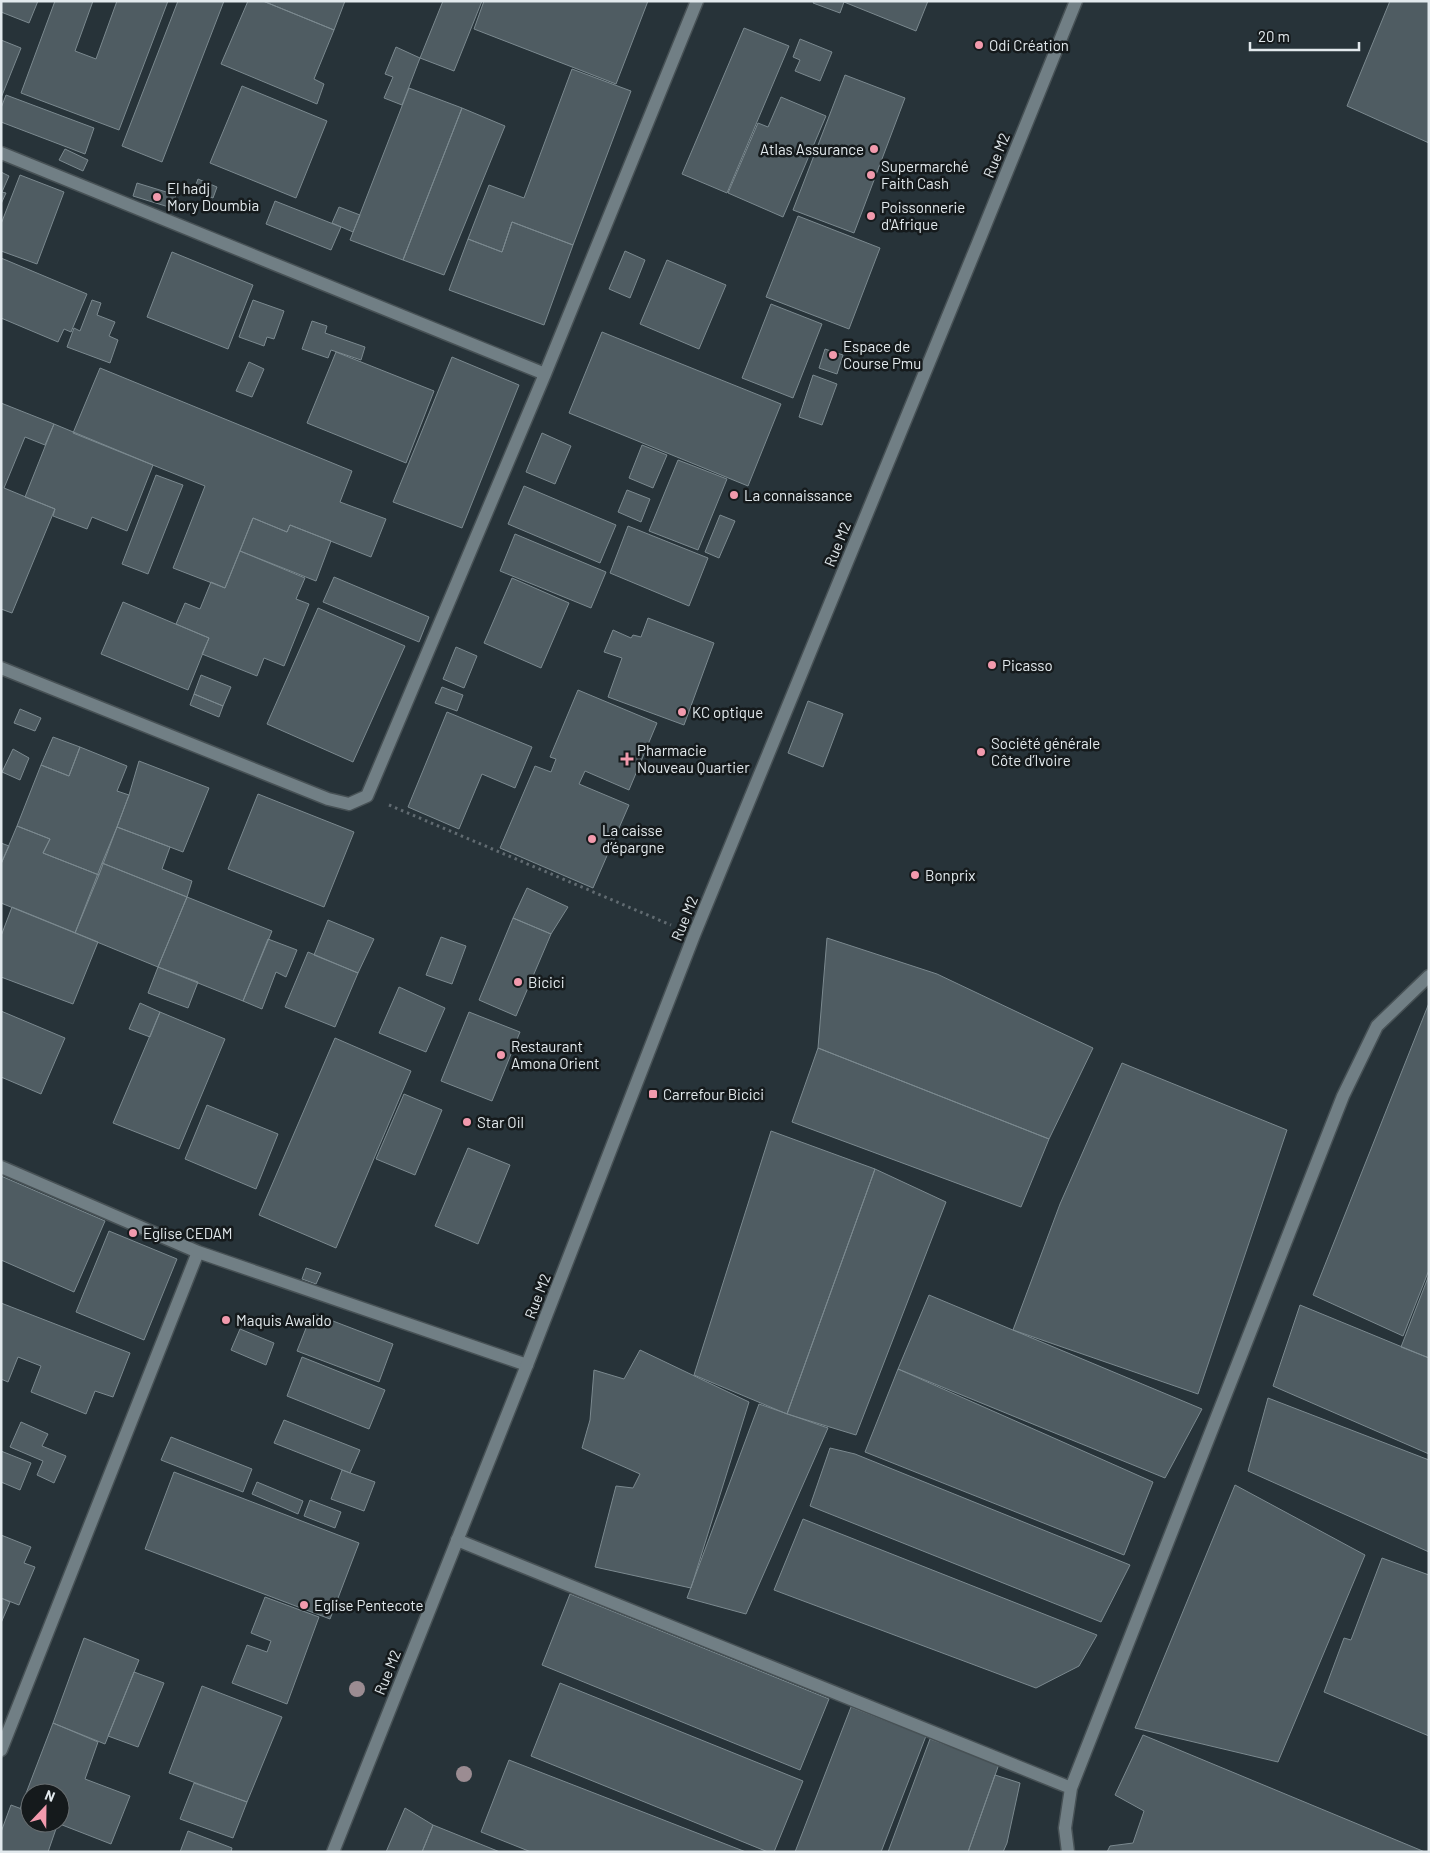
<svg xmlns="http://www.w3.org/2000/svg" width="1430" height="1853" viewBox="0 0 1430 1853" font-family="Barlow,sans-serif">
  <style>
    .building { fill: #4f5c62; stroke: #7b898f }
    .lines { fill: none; stroke-linecap: round; stroke-linejoin: round }
    .street-casing { stroke: #475155; stroke-width: 15 }
    .secondary-casing { stroke: #475155; stroke-width: 15 }
    .path { stroke: #616b71; stroke-width: 3; stroke-dasharray: 2.5 4; stroke-linecap: butt }
    .street { stroke: #717f85; stroke-width: 12 }
    .secondary { stroke: #717f85; stroke-width: 12 }
    .tree { fill: #9b8c92 }
    .poi-dot { fill: #f29aad; stroke: #151a1c; stroke-width: 2 }
    .labels { text-anchor: middle; dominant-baseline: central; stroke-width: 5; stroke-linejoin: round; paint-order: stroke }
    .poi-label { font-size: 15px; fill: #e2e9ed; stroke: #151a1c; text-anchor: start }
    .street-label { font-size: 15px; fill: #e2e9ed; stroke: #151a1c }
  </style>
  <rect width="100%" height="100%" fill="#273339"/>
  <path class="building" d="M1,1H38L29,23L1,12Z
    M55,1H93L75,51L96,59L117,1H168L119,130L21,93Z
    M178,1H224L162,162L122,146Z
    M248,1H263L334,30L314,79L324,84L317,104L221,64Z
    M263,1H345L334,30Z
    M443,1H482L454,71L420,58Z
    M484,1H648L616,84L474,29Z
    M814,1H928L916,31L844,2L840,13L813,3Z
    M1390,1H1429V143L1347,106Z
    M744,28L789,46L727,193L682,174Z
    M800,39L832,52L820,81L795,71L800,60L793,57Z
    M1,40L21,48L1,98Z
    M396,47L420,58L402,105L384,98L393,77L385,74Z
    M572,69L631,91L573,245L512,222L502,252L468,239L489,185L524,198Z
    M845,75L905,98L854,233L793,210Z
    M242,86L327,121L296,198L210,163Z
    M409,88L462,108L403,260L350,240Z
    M6,95L94,128L85,154L1,122V108Z
    M781,97L826,116L783,217L728,193L758,123L768,127Z
    M462,108L505,126L444,275L403,260Z
    M65,149L88,160L83,171L59,160Z
    M1,172L9,176L2,192L6,193L1,204Z
    M20,175L64,192L37,264L1,251V224Z
    M198,179L217,187L213,198L194,190Z
    M137,183L176,195L172,208L133,196Z
    M275,201L341,227L331,250L266,224Z
    M339,207L360,215L353,232L332,223Z
    M798,216L880,248L849,329L766,297Z
    M512,222L573,245L544,325L449,290L468,239L502,252Z
    M625,251L645,260L630,298L609,289Z
    M172,252L253,285L228,349L147,317Z
    M1,258L87,294L71,332L64,329L58,342L1,318Z
    M667,260L726,285L699,349L640,324Z
    M92,300L101,303L97,315L115,322L109,336L118,340L110,363L67,347L74,328L80,331Z
    M253,300L284,311L274,339L267,337L264,346L239,337Z
    M771,304L822,324L793,398L742,378Z
    M312,321L327,326L325,333L365,347L361,360L331,350L328,358L302,349Z
    M602,332L781,404L748,486L569,413Z
    M825,349L843,355L837,374L819,368Z
    M336,352L434,391L406,463L307,423Z
    M452,357L519,385L462,528L393,502Z
    M249,362L264,369L252,397L236,391Z
    M100,368L352,471L340,502L386,519L371,557L290,525L287,532L253,518L225,588L173,568L205,486L73,433Z
    M813,375L837,384L822,425L799,417Z
    M1,403L54,424L45,445L25,437L4,488L55,509L12,613L1,609Z
    M54,424L153,465L127,531L92,517L87,529L53,516L55,509L25,497Z
    M542,433L571,446L555,484L526,472Z
    M642,445L667,455L653,488L629,478Z
    M678,460L727,479L698,550L649,531Z
    M156,475L183,485L148,574L122,564Z
    M524,486L616,525L600,563L508,524Z
    M627,490L650,499L641,522L618,512Z
    M720,515L735,521L719,558L705,552Z
    M253,518L287,532L290,525L331,541L316,581L240,551Z
    M628,526L708,558L689,606L610,573Z
    M515,534L606,572L591,608L500,571Z
    M240,551L305,578L296,599L309,604L284,666L264,658L257,676L202,654L209,638L176,624L185,603L200,609L211,582L225,588Z
    M334,577L429,617L419,642L323,602Z
    M512,578L569,603L541,668L484,643Z
    M123,602L209,638L188,690L101,654Z
    M318,608L405,646L353,762L267,724Z
    M648,618L714,643L684,725L608,697L622,658L604,652L613,630L631,638L633,635L641,637Z
    M456,647L477,656L464,688L443,679Z
    M201,675L231,687L223,706L194,694Z
    M442,687L463,695L457,711L435,703Z
    M578,690L657,723L629,790L585,771L579,784L629,805L593,888L500,848L535,766L551,772L556,759L550,757Z
    M194,694L223,706L219,717L190,705Z
    M808,701L843,714L823,767L788,753Z
    M20,709L41,718L35,731L14,723Z
    M447,712L532,747L515,788L482,774L459,829L408,807Z
    M53,737L80,747L69,776L41,765Z
    M80,747L127,766L117,791L129,795L99,875L43,853L50,839L17,826L41,765L69,776Z
    M13,749L29,758L20,780L2,772Z
    M139,761L209,788L183,852L117,827L129,795Z
    M258,794L354,832L324,907L228,869Z
    M17,826L50,839L43,853L99,875L75,933L1,903V864Z
    M117,827L170,847L162,869L192,881L187,897L102,863Z
    M1,843L9,846L1,864Z
    M102,863L187,897L158,967L75,933Z
    M527,888L568,907L551,934L513,918Z
    M187,897L272,931L243,1001L158,967Z
    M12,907L98,942L73,1004L1,977V936Z
    M513,918L551,934L516,1016L479,1000Z
    M328,920L374,939L358,973L314,955Z
    M441,937L466,946L452,984L426,975Z
    M827,938L937,974L1093,1048L1049,1139L818,1048Z
    M268,939L297,950L286,977L276,972L262,1009L243,1001Z
    M308,952L358,973L335,1027L285,1007Z
    M158,967L198,982L188,1008L148,993Z
    M399,987L445,1008L426,1052L379,1033Z
    M140,1003L160,1012L150,1037L129,1029Z
    M1429,1003V1270L1403,1336L1313,1295Z
    M1,1011L65,1038L41,1094L1,1077Z
    M160,1012L225,1039L179,1149L113,1123Z
    M469,1012L520,1032L492,1101L441,1081Z
    M335,1038L411,1071L336,1248L259,1215Z
    M818,1048L1049,1139L1021,1207L792,1122Z
    M1122,1063L1287,1130L1198,1394L1013,1330L1060,1204Z
    M404,1094L442,1110L415,1175L376,1159Z
    M207,1105L278,1134L256,1189L185,1159Z
    M771,1131L875,1169L787,1414L694,1375Z
    M468,1148L510,1165L478,1244L435,1226Z
    M875,1169L946,1202L856,1435L787,1414Z
    M1,1176L105,1221L74,1292L1,1260Z
    M109,1231L177,1259L144,1340L76,1312Z
    M306,1268L321,1273L316,1284L302,1279Z
    M1429,1275V1358L1401,1347Z
    M929,1295L1202,1409L1165,1478L898,1369Z
    M1,1303L130,1353L113,1397L95,1391L86,1414L31,1392L41,1366L18,1357L8,1382L1,1379Z
    M1300,1305L1429,1358V1454L1273,1386Z
    M312,1313L393,1344L379,1382L297,1351Z
    M240,1329L274,1343L266,1365L231,1350Z
    M640,1350L749,1402L691,1588L595,1567L616,1486L633,1488L640,1474L582,1448L590,1420L594,1370L624,1379Z
    M302,1357L385,1390L369,1429L287,1396Z
    M898,1369L1153,1482L1124,1555L865,1452Z
    M1268,1398L1429,1460V1552L1248,1471Z
    M759,1404L828,1428L746,1614L687,1598Z
    M284,1420L360,1450L350,1473L274,1443Z
    M21,1422L48,1434L42,1446L66,1456L54,1483L37,1475L43,1461L10,1447Z
    M171,1437L252,1469L243,1492L161,1460Z
    M830,1448L855,1454L1130,1565L1101,1622L810,1506Z
    M1,1451L31,1463L20,1490L1,1482Z
    M342,1470L375,1482L364,1511L331,1499Z
    M174,1472L359,1543L330,1619L145,1549Z
    M257,1482L303,1501L298,1514L252,1494Z
    M1235,1485L1365,1555L1278,1762L1135,1728Z
    M310,1500L341,1512L335,1528L304,1516Z
    M803,1519L1097,1635L1079,1666L1036,1688L774,1590Z
    M1,1535L31,1547L24,1563L35,1567L19,1605L1,1598Z
    M1382,1558L1429,1575V1736L1324,1692L1344,1638L1351,1640Z
    M570,1594L829,1699L800,1770L542,1665Z
    M265,1597L319,1617L287,1704L232,1683L247,1645L267,1652L271,1641L251,1633Z
    M1,1598L10,1602L1,1623Z
    M84,1638L139,1660L105,1744L53,1723Z
    M134,1672L164,1683L138,1747L108,1736Z
    M560,1683L803,1781L774,1852H768L531,1756Z
    M202,1686L282,1717L247,1802L169,1773Z
    M851,1707L926,1736L881,1852H795Z
    M53,1723L98,1742L85,1779L130,1796L111,1844L57,1823H60V1793H30V1812L20,1809Z
    M1143,1735L1425,1852H1107L1110,1846L1133,1843L1144,1811L1115,1795Z
    M930,1739L999,1764L968,1852H888Z
    M509,1760L746,1852H531L481,1832Z
    M995,1775L1020,1783L1007,1843L1003,1852H968Z
    M194,1783L247,1802L233,1838L180,1819Z
    M11,1805L30,1812V1823H58L48,1852H1V1832Z
    M405,1808L433,1825L422,1852H386Z
    M433,1825L500,1852H422Z
    M188,1831L232,1848L231,1852H180Z"/>
  <g class="lines">
    <defs>
      <path id="street" d="M1,153L545,374
        M1,668L328,799L349,804L367,796L545,374L697,1
        M1,1167L198,1252L527,1365
        M457,1540L1071,1788
        M1,1750L198,1252
        M1068,1852L1065,1828L1071,1788L1343,1096L1377,1026L1429,976"/>
      <path id="secondary" d="M333,1852L527,1365L694,935L978,243L1076,1"/>
    </defs>
    <use href="#street" class="street-casing"/>
    <use href="#secondary" class="secondary-casing"/>
    <path class="path" d="M389,805L671,925"/>
    <use href="#street" class="street"/>
    <use href="#secondary" class="secondary"/>
  </g>
  <g class="tree">
    <circle cx="357" cy="1689" r="8"/>
    <circle cx="464" cy="1774" r="8"/>
  </g>
  <g class="poi-dot">
    <circle cx="979" cy="45" r="5"/>
    <circle cx="874" cy="149" r="5"/>
    <circle cx="871" cy="175" r="5"/>
    <circle cx="157" cy="197" r="5"/>
    <circle cx="871" cy="216" r="5"/>
    <circle cx="833" cy="355" r="5"/>
    <circle cx="734" cy="495" r="5"/>
    <circle cx="992" cy="665" r="5"/>
    <circle cx="682" cy="712" r="5"/>
    <circle cx="981" cy="752" r="5"/>
    <path d="M624.5 751.5h5v5h5v5h-5v5h-5v-5h-5v-5h5z"/>
    <circle cx="592" cy="839" r="5"/>
    <circle cx="915" cy="875" r="5"/>
    <circle cx="518" cy="982" r="5"/>
    <circle cx="501" cy="1055" r="5"/>
    <rect x="648" y="1089" width="10" height="10" rx="2.5"/>
    <circle cx="467" cy="1122" r="5"/>
    <circle cx="133" cy="1233" r="5"/>
    <circle cx="226" cy="1320" r="5"/>
    <circle cx="304" cy="1605" r="5"/>
  </g>
  <g class="labels">
    <g class="poi-label">
      <text x="989" y="45">Odi Création</text>
      <text x="864" y="149" text-anchor="end">Atlas Assurance</text>
      <text x="881" y="166">Supermarché<tspan x="881" dy="17">Faith Cash</tspan></text>
      <text x="167" y="188">El hadj<tspan x="167" dy="17">Mory Doumbia</tspan></text>
      <text x="881" y="207">Poissonnerie<tspan x="881" dy="17">d'Afrique</tspan></text>
      <text x="843" y="346">Espace de<tspan x="843" dy="17">Course Pmu</tspan></text>
      <text x="744" y="495">La connaissance</text>
      <text x="1002" y="665">Picasso</text>
      <text x="692" y="712">KC optique</text>
      <text x="991" y="743">Société générale<tspan x="991" dy="17">Côte d’Ivoire</tspan></text>
      <text x="637" y="750">Pharmacie<tspan x="637" dy="17">Nouveau Quartier</tspan></text>
      <text x="602" y="830">La caisse<tspan x="602" dy="17">d’épargne</tspan></text>
      <text x="925" y="875">Bonprix</text>
      <text x="528" y="982">Bicici</text>
      <text x="511" y="1046">Restaurant<tspan x="511" dy="17">Amona Orient</tspan></text>
      <text x="663" y="1094">Carrefour Bicici</text>
      <text x="477" y="1122">Star Oil</text>
      <text x="143" y="1233">Eglise CEDAM</text>
      <text x="236" y="1320">Maquis Awaldo</text>
      <text x="314" y="1605">Eglise Pentecote</text>
    </g>
    <g class="street-label">
      <text transform="translate(996 155) rotate(-68)">Rue M2</text>
      <text transform="translate(837 544) rotate(-68)">Rue M2</text>
      <text transform="translate(684 918) rotate(-68)">Rue M2</text>
      <text transform="translate(537 1296) rotate(-69)">Rue M2</text>
      <text transform="translate(387 1672) rotate(-68)">Rue M2</text>
    </g>
  </g>
  <rect width="1430" height="1853" fill="none" stroke="#e2e9ed" stroke-width="5"/>
  <g transform="translate(45 1808) rotate(22)"><circle r="24" fill="#151a1c" stroke="#676d70"/>
  <path d="M0-4L9 19L0 12L-9 19Z" fill="#f29aad"/>
  <text y="-8" font-size="14" font-weight="bold" text-anchor="middle" fill="#e2e9ed">N</text>
  </g>
  <path d="M1250 42v8h109v-8" fill="none" stroke="#e2e9ed" stroke-width="2.5"/>
  <text x="1258" y="42" font-size="15" fill="#e2e9ed" stroke="#151a1c" stroke-width="4" paint-order="stroke">20 m</text>
</svg>
